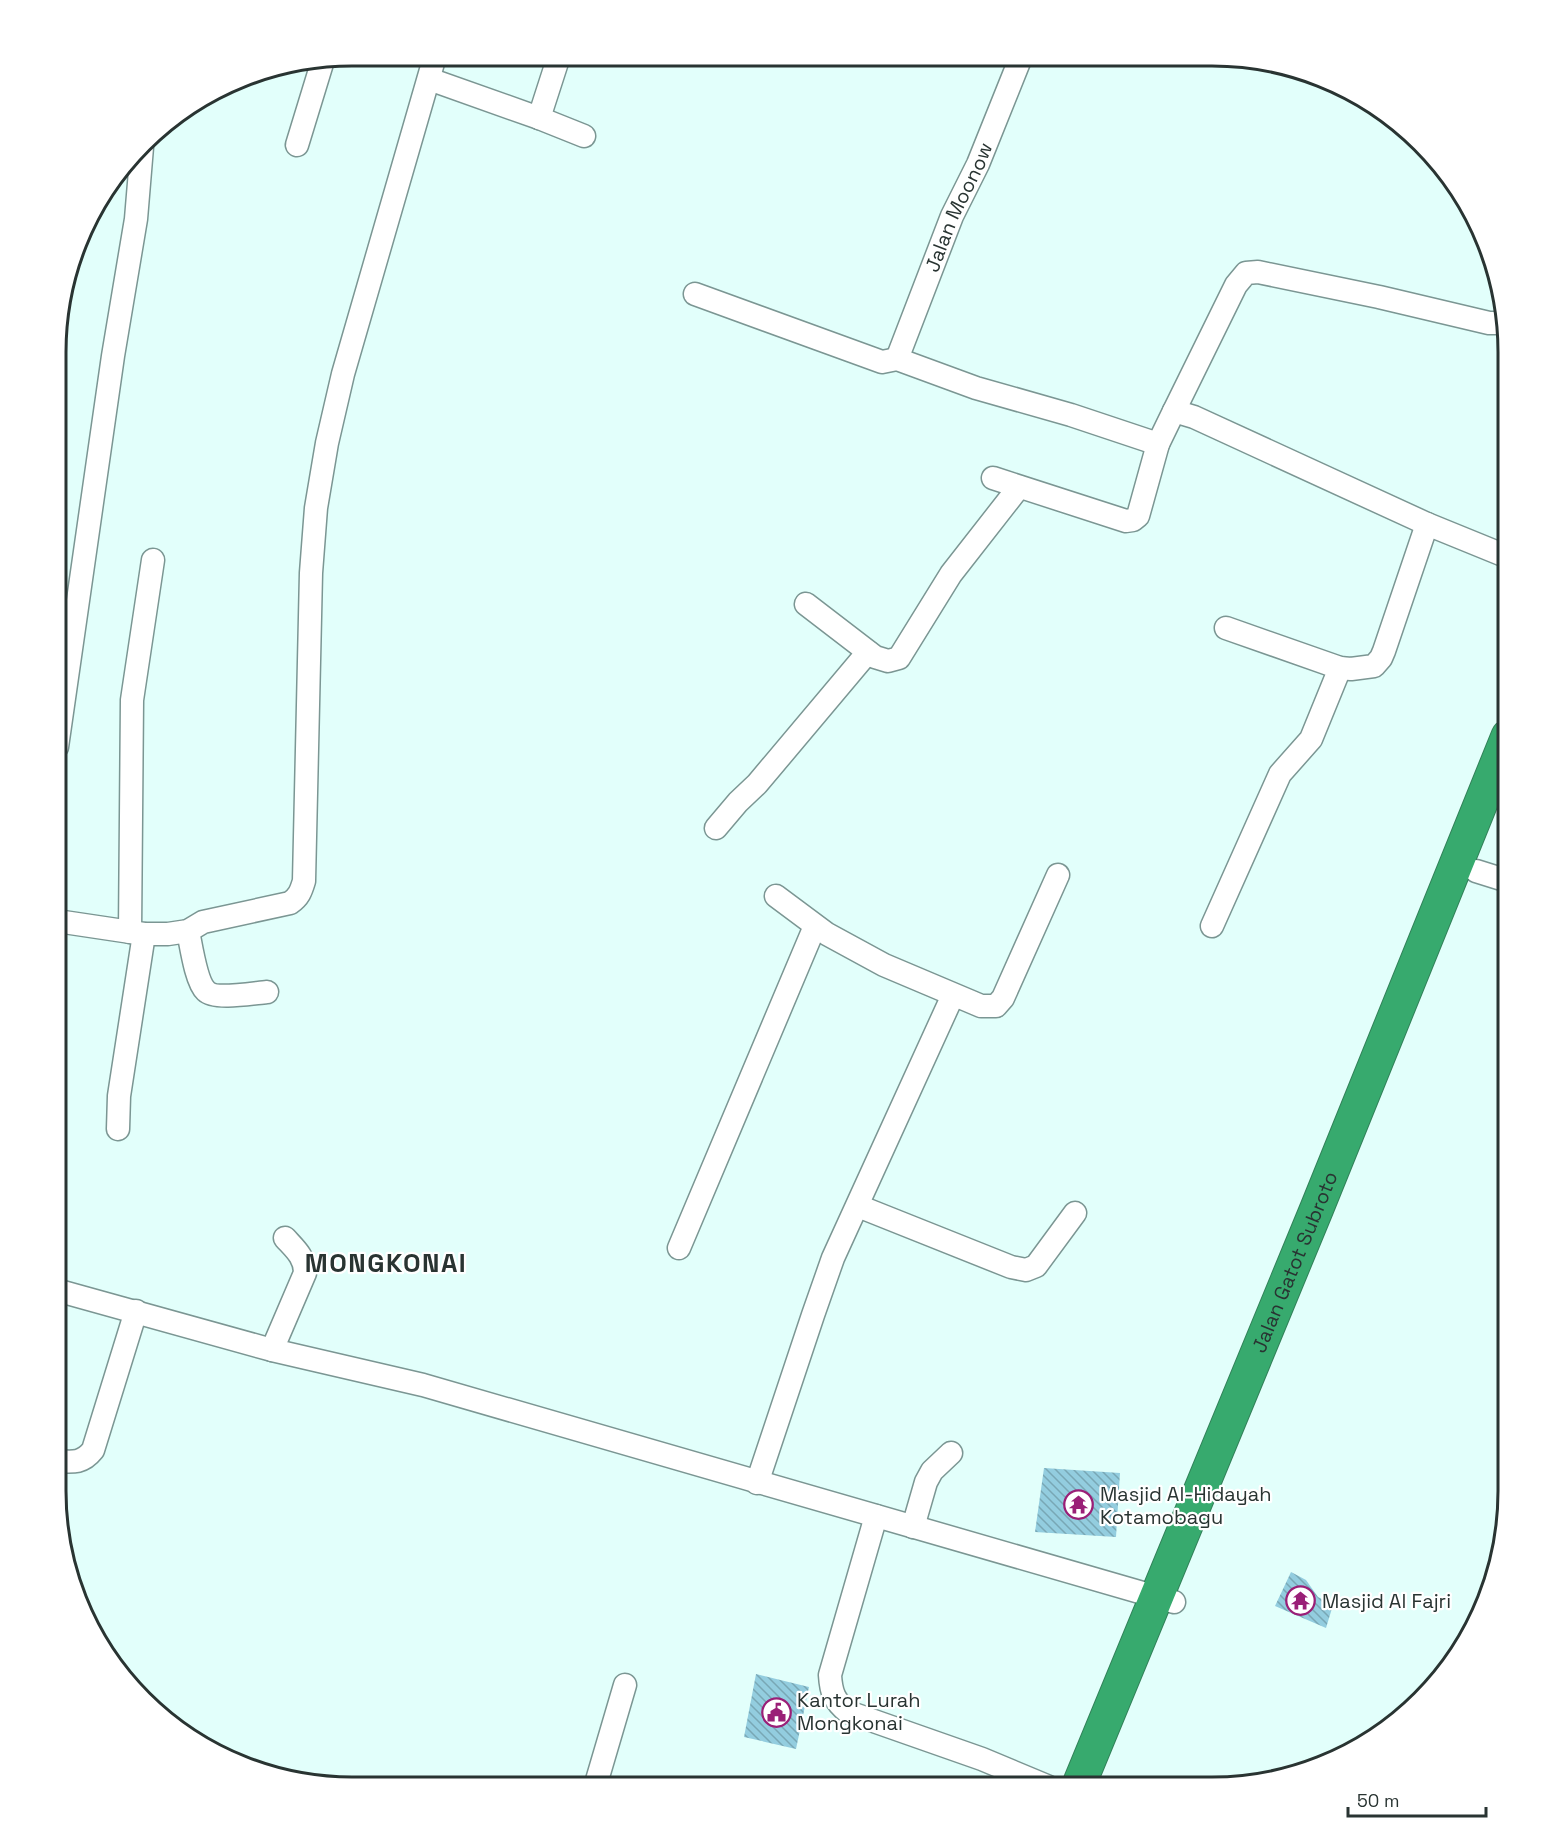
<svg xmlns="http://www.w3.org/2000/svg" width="1564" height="1843" viewBox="0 0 1564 1843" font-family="'Space Grotesk',sans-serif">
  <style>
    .building { fill: url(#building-back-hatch) }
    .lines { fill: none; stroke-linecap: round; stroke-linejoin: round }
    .street-casing { stroke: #7b9693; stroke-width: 25 }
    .highway-casing { stroke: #328159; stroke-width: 35 }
    .street { stroke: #fff; stroke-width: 22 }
    .highway { stroke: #37aa6e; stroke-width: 33 }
    .labels { text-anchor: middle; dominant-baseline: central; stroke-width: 4.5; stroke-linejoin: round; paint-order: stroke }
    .street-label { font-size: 20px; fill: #293432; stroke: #fff }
    .poi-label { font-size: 20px; fill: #293432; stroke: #fff; text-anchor: start }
    .district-label { font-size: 26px; font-weight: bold; letter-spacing: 1.5px; fill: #293432; stroke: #fff }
    .rim { fill: none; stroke: #293432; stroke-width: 3 }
  </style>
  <defs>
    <pattern id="building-back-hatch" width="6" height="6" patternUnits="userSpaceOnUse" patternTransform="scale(1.5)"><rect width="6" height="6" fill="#93cddf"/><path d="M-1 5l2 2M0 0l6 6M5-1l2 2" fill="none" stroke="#78a7b5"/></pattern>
  </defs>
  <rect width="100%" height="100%" fill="#e2fffb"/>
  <path class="building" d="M1044,1468L1120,1473L1116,1537L1035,1532Z
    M1291,1572L1306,1580L1318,1597L1333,1605L1326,1628L1275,1606Z
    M756,1674L809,1687L796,1749L744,1737Z"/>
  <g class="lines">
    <defs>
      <g id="street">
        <path d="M429,79L539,118L584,136"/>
        <path d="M539,118L559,56"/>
        <path d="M297,145L323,60"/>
        <path d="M695,294L882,362L897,359L976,388L1071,415L1158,444"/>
        <path id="s1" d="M897,359L952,216L978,164L1021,57"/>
        <path d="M1174,411L1236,285L1246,273L1258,272L1379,297L1489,323H1505"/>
        <path d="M993,478L1126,521L1133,520L1138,516L1158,444L1174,411L1194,417L1427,524L1508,557"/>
        <path d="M806,604L875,657L888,661L899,658L951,574L1019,487"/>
        <path d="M1226,628L1340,668L1351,669L1374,666L1381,658L1384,651L1427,524"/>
        <path d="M57,747L113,356L136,219L142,147"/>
        <path d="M716,828L738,802L757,784L868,652"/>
        <path d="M1476,871L1508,881"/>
        <path d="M776,896L827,934L884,965L981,1006H996L1003,998L1058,875"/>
        <path d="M57,921L144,934H168L188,931L203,922L290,903C299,897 301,891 304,881L311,573L316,508L327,443L343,374L435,56"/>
        <path d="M1212,926L1280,774L1311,739L1340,668"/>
        <path d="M188,931C191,945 196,982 206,991C215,1000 254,993 267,992"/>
        <path d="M130,932L132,700L153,560"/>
        <path d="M118,1129L119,1096L144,934"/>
        <path d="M858,1206L1011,1267L1026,1270L1036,1266L1075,1213"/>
        <path d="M679,1248L815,926"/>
        <path d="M56,1290L272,1350L423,1385L1174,1602"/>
        <path d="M272,1350L305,1273C305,1257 295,1249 285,1238"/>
        <path d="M56,1461C72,1462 82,1464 93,1450L136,1311"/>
        <path d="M757,1483L813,1315L833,1258L953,995"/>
        <path d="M876,1516L830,1675C831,1692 834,1701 848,1712L982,1759L1049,1787"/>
        <path d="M913,1527L926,1482L932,1471L951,1453"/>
        <path d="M595,1787L625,1685"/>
      </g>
      <g id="highway">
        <path id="s2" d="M1078,1787L1317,1208L1508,736"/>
      </g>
    </defs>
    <use href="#street" class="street-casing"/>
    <use href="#highway" class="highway-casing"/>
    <use href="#street" class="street"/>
    <use href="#highway" class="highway"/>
  </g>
  <defs>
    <symbol id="temple-ring" viewBox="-11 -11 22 22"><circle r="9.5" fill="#fff" stroke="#9a1f77" stroke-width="1.5"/><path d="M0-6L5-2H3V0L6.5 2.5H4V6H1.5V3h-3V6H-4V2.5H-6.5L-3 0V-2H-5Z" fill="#9a1f77"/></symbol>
    <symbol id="civic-ring" viewBox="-11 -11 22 22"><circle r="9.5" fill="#fff" stroke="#9a1f77" stroke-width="1.5"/><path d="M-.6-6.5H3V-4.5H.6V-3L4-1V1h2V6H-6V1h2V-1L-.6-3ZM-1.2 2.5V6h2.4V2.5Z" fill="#9a1f77"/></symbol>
  </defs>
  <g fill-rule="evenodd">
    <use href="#temple-ring" x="1062" y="1488" width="33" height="33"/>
    <use href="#temple-ring" x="1284" y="1584" width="33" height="33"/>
    <use href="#civic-ring" x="760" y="1696" width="33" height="33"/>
  </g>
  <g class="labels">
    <g class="street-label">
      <text stroke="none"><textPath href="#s1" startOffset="164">Jalan Moonow</textPath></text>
      <text stroke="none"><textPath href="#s2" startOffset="568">Jalan Gatot Subroto</textPath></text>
    </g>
    <g class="poi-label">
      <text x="1100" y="1494">Masjid Al-Hidayah<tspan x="1100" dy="23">Kotamobagu</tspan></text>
      <text x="1322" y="1601">Masjid Al Fajri</text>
      <text x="797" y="1700">Kantor Lurah<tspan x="797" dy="23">Mongkonai</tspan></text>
    </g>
    <g class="district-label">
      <text x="386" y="1263">MONGKONAI</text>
    </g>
  </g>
  <path d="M0 0H1564V1843H0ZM352 66H1212A286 286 0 0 1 1498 352V1491A286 286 0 0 1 1212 1777H352A286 286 0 0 1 66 1491V352A286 286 0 0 1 352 66Z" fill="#fff" fill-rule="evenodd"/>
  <path class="rim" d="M352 66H1212A286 286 0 0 1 1498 352V1491A286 286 0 0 1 1212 1777H352A286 286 0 0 1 66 1491V352A286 286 0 0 1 352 66Z"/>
  <path d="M1348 1807v9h138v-9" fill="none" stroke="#293432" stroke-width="3"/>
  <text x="1357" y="1807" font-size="18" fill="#293432" stroke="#ffffff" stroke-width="4.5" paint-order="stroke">50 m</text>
</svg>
